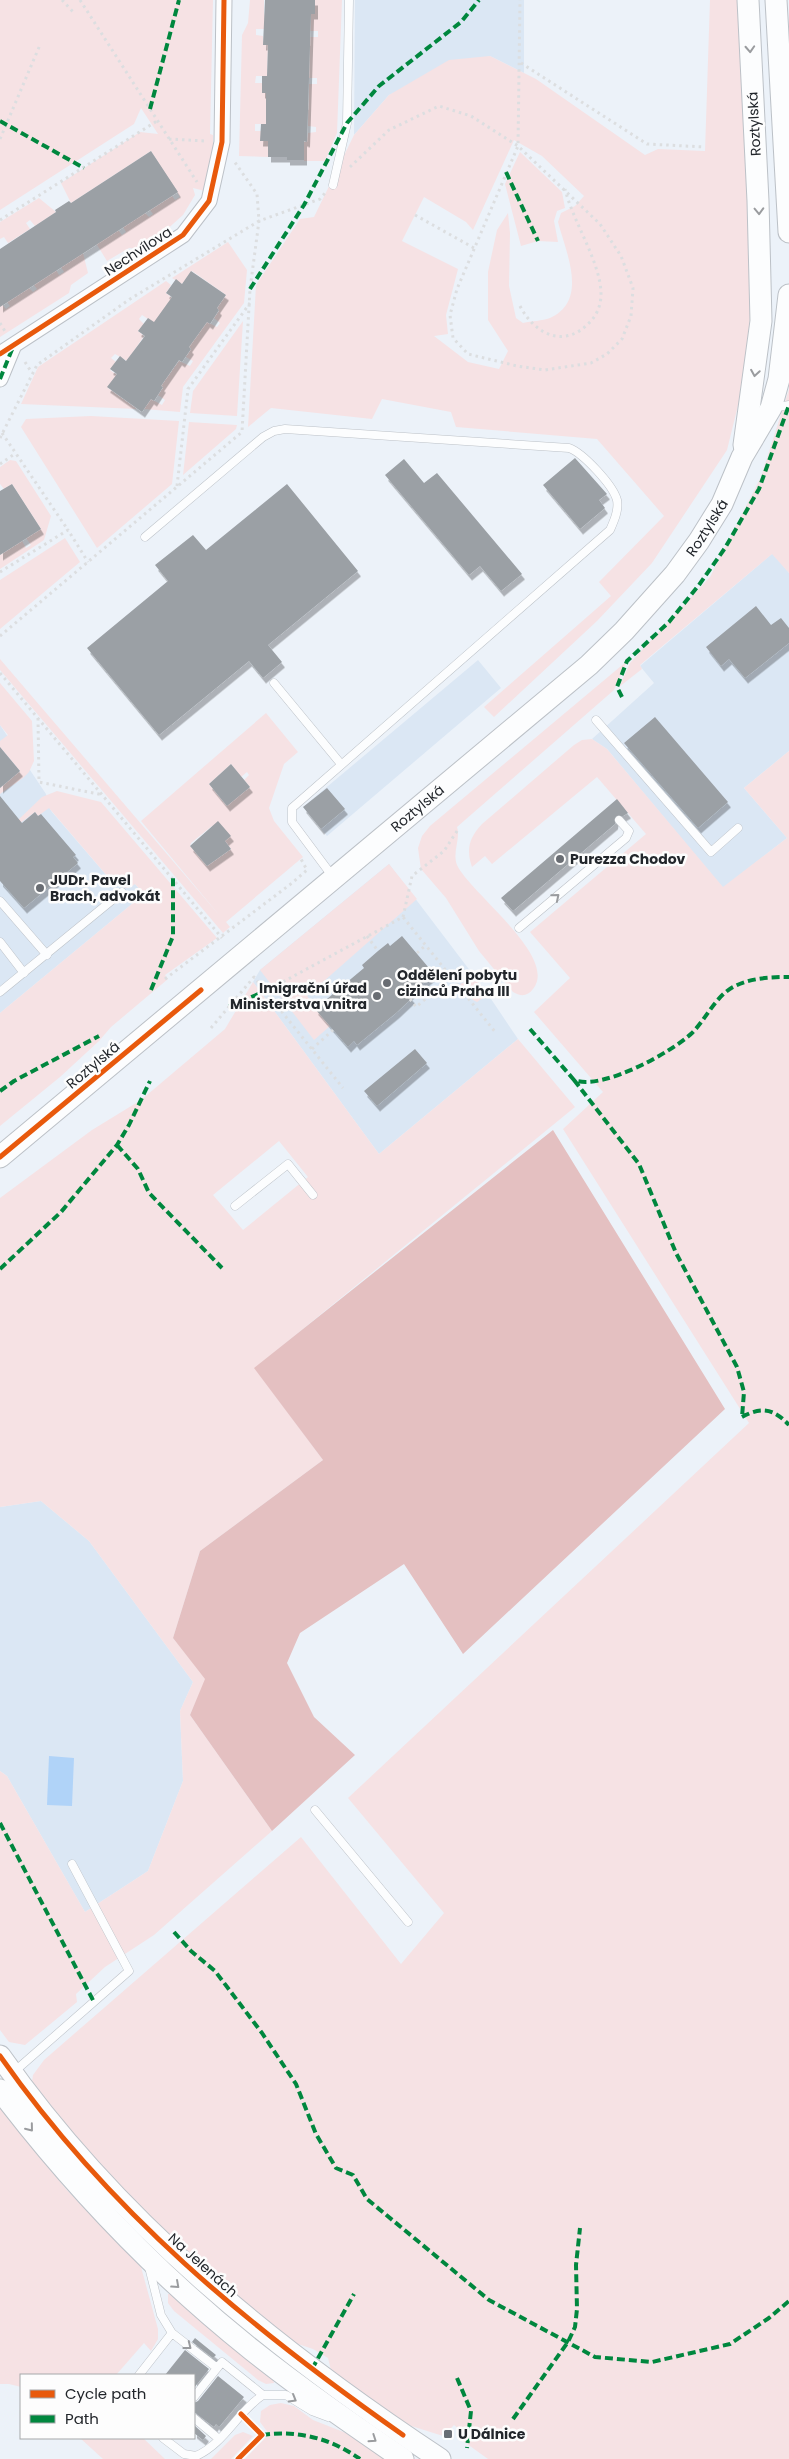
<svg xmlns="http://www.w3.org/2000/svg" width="789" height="2459" viewBox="0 0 789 2459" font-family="Poppins,sans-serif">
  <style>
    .built { fill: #dbe7f4 }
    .green { fill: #f6e2e4; fill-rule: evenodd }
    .forest { fill: #e4c0c1 }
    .water { fill: #b0d3f8 }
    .building { fill: #9ba0a5; filter: url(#shadow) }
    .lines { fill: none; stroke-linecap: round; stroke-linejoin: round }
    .lane-casing { stroke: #bcc1c7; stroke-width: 9 }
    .street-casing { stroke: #bcc1c7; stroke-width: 17 }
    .secondary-casing { stroke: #bcc1c7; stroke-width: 23 }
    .path { stroke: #dcdee0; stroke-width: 3; stroke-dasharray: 2.5 4; stroke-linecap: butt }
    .lane { stroke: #fcfdfe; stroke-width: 8 }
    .street { stroke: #fcfdfe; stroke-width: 15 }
    .secondary { stroke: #fcfdfe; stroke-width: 21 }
    .quiet { stroke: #00873e; stroke-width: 4; stroke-dasharray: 8 4; stroke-linecap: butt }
    .cycleway-casing { stroke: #fdfdfd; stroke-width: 8 }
    .cycleway { stroke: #e8590c; stroke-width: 5 }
    .oneway { stroke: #9a9c9f }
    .poi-dot { fill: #696d73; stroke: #fdfdfd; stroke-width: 2 }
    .labels { text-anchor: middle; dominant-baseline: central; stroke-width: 5; stroke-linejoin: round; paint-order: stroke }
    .street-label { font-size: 14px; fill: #22262b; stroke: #fdfdfd }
    .poi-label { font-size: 14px; font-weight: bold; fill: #22262b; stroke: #fdfdfd; text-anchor: start }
  </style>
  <defs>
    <filter id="shadow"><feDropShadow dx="3" dy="5.5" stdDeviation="0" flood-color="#0004"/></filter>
  </defs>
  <rect width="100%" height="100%" fill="#ecf2f9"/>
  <path class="built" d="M355,0H524V73L490,56L389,95L354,135Z
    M773,553L789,573V751L744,788L787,838L723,888L607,749L592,739L654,683L640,666Z
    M478,660L501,688L327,836L303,807Z
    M0,725L46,794L49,807L52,812L114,884H135L144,894L0,1013Z
    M389,864L487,993L518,1039L379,1154L253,982L260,970Z
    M41,1501L89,1541L193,1682L180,1711L183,1781L148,1871L85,1912L7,1776L0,1771V1507Z"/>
  <path class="green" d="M0,0H213L210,134L213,135V155L205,191L193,188L195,195L183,215L164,232L137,249L129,248L107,261L94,240L118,230L122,235L126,232L123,227L145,213L149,217L153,214L150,210L172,196L175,200L180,197L151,151L71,203L61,183L140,132L158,134L141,108L134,124L0,210Z
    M250,0H264V12L268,29H256V35L263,36V45H268L267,76H256L255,83H262V92L266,93V124H255V131H261L268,141V157L239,156L242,35L248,23Z
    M315,0H342L337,133L325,161H304V142L307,141L308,133L316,132V127L308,126L309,84H317V78H309L310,37H318V31H310L311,14H315Z
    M710,0H737L752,273L748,365L727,450L652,563L597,621L494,717L484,707L611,596L599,582L664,516L597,439L456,427L451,412L382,399L372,419L271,408L248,427L256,285L300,219L314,217L354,135L389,95L449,60L490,56L536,79L645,155L658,149L705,151ZM514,140L542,156L584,196L575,206L561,213L558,222C566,253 589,300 550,318C542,321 532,321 523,323L516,318L509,286L510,233L508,213L497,230L488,272V320L508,351L499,369L468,362L434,336L448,334L446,315L458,269L402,241L424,197L466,222L473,230Z
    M520,152L562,192L565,208L557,211L554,221L558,242L538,241L521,246L505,184Z
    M39,198L56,212L35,226L30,220L26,223L30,229L8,243L4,237L0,239V222Z
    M228,242L247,270L244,303L183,387L180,412L144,409L151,399L162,405L165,400L158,395L163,388L161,386L179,361L190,366L193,361L186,357L191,349L189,347L207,322L217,327L220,323L214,318L219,311L217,308L226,295L192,271L182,284L172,278Z
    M83,253L88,273L71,285L69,293L0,337V302L6,309L10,306L7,302L29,288L33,292L37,289L34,285L56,270L59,275L64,272L61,267Z
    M166,281L171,285L166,293L172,298L154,323L142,315L139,319L144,324L138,331L144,336L127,361L115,354L111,358L116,362L110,370L117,375L108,388L137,409L21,404L38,367Z
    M243,321L237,416L190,413L193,391Z
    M789,389V573L772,554L640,665L642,669L619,687L630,663L710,577L761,477Z
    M91,416L179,421L172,484L97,548L21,427L26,419Z
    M189,422L237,425L236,429L183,475Z
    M10,460L16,461L51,516L44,540L0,569V555L22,541L26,548L31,545L26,538L41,529L12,484L4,489L0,484V467Z
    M65,538L80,562L0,629V580Z
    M0,659L220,916L141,821L266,713L298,752L284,764L269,808L274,821L303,857L226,922L230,927L223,933L0,670ZM231,764L241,777L247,772L249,775L244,780L250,787L226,805L209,784ZM212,826L231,849L207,866L190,846L191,843Z
    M627,661L614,690L457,827C461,838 452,852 457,865C470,893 559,957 533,989C528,996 521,997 513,992L479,951L446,898L421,869L418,848L422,836L430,826Z
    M0,683L32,721L34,761L29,772L23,778L0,794V788L20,771L0,747V741L8,735L0,725Z
    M592,739L607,749L723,887L787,838L744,788L789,751V2459H488L463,2441L467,2436L454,2425L443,2436L405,2424L331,2370L328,2358L313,2349L295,2343L207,2273L121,2188L79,2140L32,2082L33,2075L44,2060L301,1837L401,1964L444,1913L348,1798L749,1423L563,1129L603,1092L534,1012L570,978L530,932L646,834L597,777L492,864L485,856L472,867C466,849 469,838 482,824L574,745L582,740Z
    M57,791L101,802L217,938L165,975L168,979L111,1027L99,1041L60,1077L0,1126V1013L144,894L135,884C128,890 123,888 114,884L49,808L38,816L35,812L19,824L17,821L42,797Z
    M389,864L417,899L307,996L330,1026L314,1040L260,970Z
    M475,978L487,995L477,1002L473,1000L460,984Z
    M253,982L379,1154L518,1039L575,1107L255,1368L323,1460L200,1551L173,1638L206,1679L190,1715L272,1831L154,1935L105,1967L76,1994L77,2002L25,2045L9,2042L0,2030V1771L7,1776L85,1912L148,1871L183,1781L180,1711L193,1682L89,1541L41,1501L0,1507V1198L92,1130L141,1100L225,1029ZM279,1141L308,1177L243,1230L213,1195Z
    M0,2108L66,2189L141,2267L158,2329V2339L151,2351L144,2343L116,2375H21V2387L9,2384H0Z
    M168,2294H170L273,2380L274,2383L266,2384L258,2380L174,2311L168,2303Z
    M281,2403L294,2406L313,2420L346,2433L384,2459H245L269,2434L260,2422L261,2411L270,2405Z
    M243,2432L253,2436L231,2459H211L235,2435Z
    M80,2438H143L165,2459H103Z"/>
  <path class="forest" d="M553,1130L725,1409L463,1654L404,1564L300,1633L287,1663L314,1717L355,1755L272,1831L190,1715L205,1679L173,1638L200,1551L323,1460L254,1368Z"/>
  <path class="water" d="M49,1756L74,1758L72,1806L47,1805Z"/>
  <path class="building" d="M265,0H315V14H311L307,142L304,141V160H287V157H268V141H260L261,124H266V93H262V76H267L268,45H263Z
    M151,151L178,192L0,307V249L56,212L55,210L69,201L71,203Z
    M191,271L226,295L217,308L219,310L210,324L207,322L189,347L191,349L182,362L179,360L161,386L163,387L154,401L151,399L142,412L107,387L117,374L110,369L120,356L126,361L145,336L138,331L148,318L154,322L172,297L166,293L176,279L182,284Z
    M575,458L607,494L599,500L605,508L580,529L543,485Z
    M404,459L424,483L437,473L522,574L501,591L480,566L469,575L385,475Z
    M12,484L41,529L0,555V491Z
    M287,484L358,571L268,645L282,662L263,678L249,661L159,735L87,648L168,581L155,565L193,535L206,550Z
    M756,606L771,625L781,618L789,628V643L745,678L729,659L721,666L706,647Z
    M655,717L728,802L698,828L624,743Z
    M0,747L20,771L0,788Z
    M231,764L250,787L227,806L209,784Z
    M327,788L345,809L321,829L303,807Z
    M0,796L22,823L35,812L38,816L41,814L76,855L73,857L78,863L24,908L0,881Z
    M617,799L628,813L623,816H616L615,824L513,911L501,898Z
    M218,821L231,836L225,841L231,849L207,866L190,846Z
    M402,936L434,974L409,995L412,998L396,1013L357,1045L354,1041L348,1047L315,1009L364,968L362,965L378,951L388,943L390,946Z
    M415,1049L427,1063L377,1106L364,1091Z
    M195,2338L216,2355L213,2358L192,2342Z
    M185,2350L209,2369L194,2388V2375H165Z
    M218,2376L244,2397L219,2427L216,2424L214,2427L194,2412V2403L198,2401Z
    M194,2425L206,2436L203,2440L194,2433Z"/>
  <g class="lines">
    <defs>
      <path id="lane" d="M333,185L347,123L349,0
        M773,408L789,405
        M145,537L263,437L274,431L285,429L569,448C583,453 613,485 617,500C619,510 614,521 610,530L292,808V822L333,877
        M274,683L341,764
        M596,720L711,852L738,828
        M0,901L47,955
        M519,928L626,838L629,831L619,820
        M0,942L24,973
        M0,992L122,892
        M235,1206L288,1164L313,1195
        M315,1810L408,1922
        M15,2071L129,1971L72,1864
        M149,2267L161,2315L172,2333L217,2368
        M139,2375L172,2333
        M194,2397L222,2362L263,2395H286L312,2411L328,2417
        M194,2418L219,2439
        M163,2438L184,2454L196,2456C224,2444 238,2411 263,2395"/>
      <path id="street" d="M0,354L183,235L209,201L222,142L224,0
        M0,379L14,345"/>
      <g id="secondary">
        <path d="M776,0L789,232"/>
        <path d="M744,445L761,321L758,201L748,0"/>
        <path id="s1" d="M0,1157L589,665L624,631L675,574L699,541L722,504L742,457L771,408L779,379L789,295"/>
        <path d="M0,2056C116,2221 272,2348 440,2459"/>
        <path d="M0,2090C73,2186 158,2275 252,2350C301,2389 352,2424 403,2459"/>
      </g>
    </defs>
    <use href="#lane" class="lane-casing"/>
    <use href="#street" class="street-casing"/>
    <use href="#secondary" class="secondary-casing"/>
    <path class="path" d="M62,0L75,14
      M80,0L197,182
      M521,63L647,144L705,147
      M0,139L40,45
      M169,139L206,141
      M350,167L389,130L439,106L471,116L518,146L600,224L621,256L633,288L631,316L622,339L607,354L591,363L545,370L517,366L468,354L453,338L450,315L457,289L518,146L520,0
      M415,215L474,248
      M0,220L157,121
      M520,306C535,335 565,349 590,322C597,315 601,305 601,294C601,263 573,222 565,189
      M0,323L6,333
      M25,362L32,373
      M2,433L68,530
      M0,438L37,365L130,299L259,221L257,194L234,161
      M0,464L16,453
      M177,486L188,389L250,303
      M0,572L68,530L88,562
      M0,636L242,432L250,289L259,221L320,199L325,193
      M0,673L222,938
      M38,718L39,782L103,795
      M403,917L412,876L444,851L459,828
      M367,936L378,951
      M417,953L426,945
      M165,979L292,883L307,870L301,859
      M266,991L403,917L496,1033
      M410,999L416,1007L452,976
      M211,1028L254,977L343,1088
      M312,1049L333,1030"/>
    <use href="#lane" class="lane"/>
    <use href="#street" class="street"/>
    <use href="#secondary" class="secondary"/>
    <path class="quiet" d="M150,109L179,0
      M0,121L84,168
      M506,172L538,241
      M250,289L304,205L347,123L379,86L461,22L479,0
      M0,379L13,347
      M622,697L617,687L627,661L669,622L699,585L725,548L759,489L789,405
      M151,990L173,936V878
      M229,1006L266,991
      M530,1029L574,1080C602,1091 672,1052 692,1033C706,1019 715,997 733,987C750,978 770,977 789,977
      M574,1080L639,1164L676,1253L737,1367L744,1392L742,1417
      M0,1091L14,1081L99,1036
      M117,1145L138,1169L149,1193L222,1268
      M0,1269L61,1212L117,1145L129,1125L150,1081
      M742,1417C762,1406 774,1409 789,1425
      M0,1823L94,2002
      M174,1932L191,1951L215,1971L262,2033L296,2084L316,2134L336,2168L353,2175L367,2199L489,2300L595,2357L652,2362L730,2344L769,2318L789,2301
      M312,2369L354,2294
      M457,2378L471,2411L467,2448
      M513,2419L568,2342L575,2327L577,2309L576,2265L580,2228
      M262,2435C298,2430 330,2438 360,2459"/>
    <defs>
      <path id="cycleway" d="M0,354L183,235L209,201L222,142L224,0
        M0,1157L201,990
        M0,2056C110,2213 248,2326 403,2435
        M238,2459L262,2435L241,2414"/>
    </defs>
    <use href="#cycleway" class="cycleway-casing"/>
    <use href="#cycleway" class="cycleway"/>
  </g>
  <defs><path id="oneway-chevron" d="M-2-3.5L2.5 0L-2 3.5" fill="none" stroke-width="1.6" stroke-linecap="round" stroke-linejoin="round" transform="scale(1.25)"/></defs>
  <g class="oneway">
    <use href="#oneway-chevron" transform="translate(750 49) rotate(87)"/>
    <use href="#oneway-chevron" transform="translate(759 211) rotate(88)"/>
    <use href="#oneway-chevron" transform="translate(755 373) rotate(99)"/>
    <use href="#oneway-chevron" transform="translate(556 897) rotate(-40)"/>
    <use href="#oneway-chevron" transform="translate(30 2128) rotate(51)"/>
    <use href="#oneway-chevron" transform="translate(176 2285) rotate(42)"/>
    <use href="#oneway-chevron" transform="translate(188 2346) rotate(38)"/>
    <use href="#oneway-chevron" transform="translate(293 2399) rotate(30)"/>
    <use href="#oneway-chevron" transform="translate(373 2439) rotate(34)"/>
  </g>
  <g class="poi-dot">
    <circle cx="560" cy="859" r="5"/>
    <circle cx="40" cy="888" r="5"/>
    <circle cx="387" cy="983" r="5"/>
    <circle cx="377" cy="996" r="5"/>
    <rect x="443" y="2429" width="10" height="10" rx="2.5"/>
  </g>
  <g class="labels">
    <g class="street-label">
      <text transform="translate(754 124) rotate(-93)">Roztylská</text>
      <text transform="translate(138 251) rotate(-33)">Nechvílova</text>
      <text stroke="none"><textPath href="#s1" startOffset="949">Roztylská</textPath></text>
      <text stroke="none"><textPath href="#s1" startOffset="544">Roztylská</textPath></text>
      <text transform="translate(93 1065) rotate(-40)">Roztylská</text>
      <text transform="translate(203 2265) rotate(42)">Na Jelenách</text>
    </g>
    <g class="poi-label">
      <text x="570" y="859">Purezza Chodov</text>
      <text x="50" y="880">JUDr. Pavel<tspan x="50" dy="16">Brach, advokát</tspan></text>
      <text x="397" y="975">Oddělení pobytu<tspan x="397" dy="16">cizinců Praha III</tspan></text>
      <text x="367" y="988" text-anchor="end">Imigrační úřad<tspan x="367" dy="16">Ministerstva vnitra</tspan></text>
      <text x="458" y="2434">U Dálnice</text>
    </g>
  </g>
  <rect x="20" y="2374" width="175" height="65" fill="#fdfdfd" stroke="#a5a7a9"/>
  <rect x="30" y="2390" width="25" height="8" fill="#e8590c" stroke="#a5a7a9"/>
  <text x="65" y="2399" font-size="15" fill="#22262b">Cycle path</text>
  <rect x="30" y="2415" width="25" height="8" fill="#00873e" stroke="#a5a7a9"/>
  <text x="65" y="2424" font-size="15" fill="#22262b">Path</text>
</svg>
